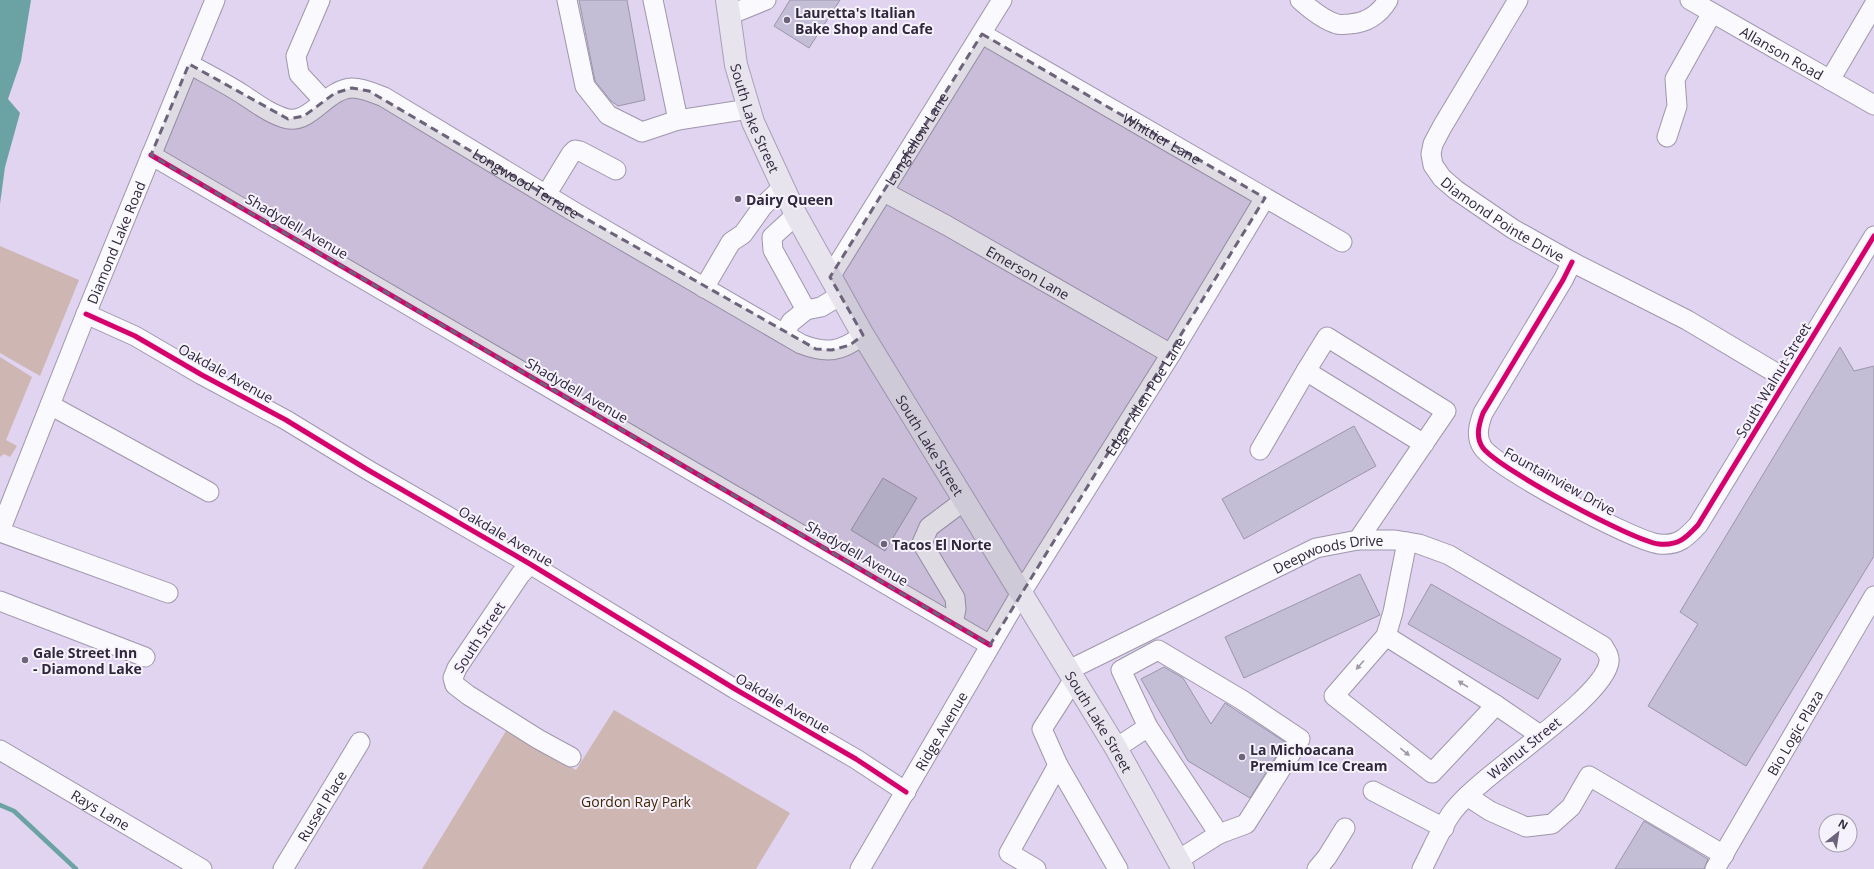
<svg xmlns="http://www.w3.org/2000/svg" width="1874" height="869" viewBox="0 0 1874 869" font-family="'Open Sans',sans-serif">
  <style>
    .green { fill: #ceb6b3 }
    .water { fill: #6ba2a3 }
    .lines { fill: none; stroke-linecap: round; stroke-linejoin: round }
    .stream { stroke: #6ba2a3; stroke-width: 4.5 }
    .building { fill: #c3bed6; stroke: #9b95ab }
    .minor-casing { stroke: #9f96ac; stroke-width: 21 }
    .major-casing { stroke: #aa9fb8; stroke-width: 24 }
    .minor { stroke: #faf9fd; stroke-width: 19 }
    .major { stroke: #e8e4ee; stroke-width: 22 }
    .cycleway-casing { stroke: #f6f2fd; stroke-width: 8 }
    .cycleway { stroke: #d6006c; stroke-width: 5 }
    .oneway { fill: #9f9aa6 }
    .marked { fill: #6d647b; fill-opacity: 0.2; stroke: #6d647b; stroke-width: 3; stroke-dasharray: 8 5; stroke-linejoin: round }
    .poi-dot { fill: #6d647b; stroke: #f6f2fd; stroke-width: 1.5 }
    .labels { text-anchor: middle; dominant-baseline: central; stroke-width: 4; stroke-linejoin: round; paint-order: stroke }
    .poi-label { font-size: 14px; font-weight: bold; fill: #2f273b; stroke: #f6f2fd; text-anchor: start }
    .street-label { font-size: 14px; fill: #2f273b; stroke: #f6f2fd }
    .park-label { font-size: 14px; fill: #442400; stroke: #f6f2fd }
  </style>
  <rect width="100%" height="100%" fill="#e0d4f1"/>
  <path class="green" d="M0,246L79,280L40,376L0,353Z
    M0,357L32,377L6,440L17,446L10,457L4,454L0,457Z
    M614,710L790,813L756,869H422L506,731L576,770Z"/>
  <path class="water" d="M0,0H31L21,61L8,99L20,113L5,167L0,204Z"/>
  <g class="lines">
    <path class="stream" d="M0,805L14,811L76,869"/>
  </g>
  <path class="building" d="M579,0H627L645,100L618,106L611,101L595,81Z
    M790,0H840L809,48L774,26Z
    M1840,347L1854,371L1874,366V556L1746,766L1648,706L1698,624L1680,612Z
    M1354,426L1376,466L1244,539L1222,499Z
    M883,478L917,498L885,551L851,530Z
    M1360,574L1380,615L1244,678L1225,637Z
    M1431,584L1561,659L1538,699L1408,624Z
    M1164,667L1183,678L1211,724L1225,703L1285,742L1250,798L1188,761L1141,679Z
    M1644,821L1708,859L1704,869H1615Z"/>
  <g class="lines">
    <defs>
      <g id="minor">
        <path d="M320,0L296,56L299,74L324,101"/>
        <path d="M567,0L585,86L608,115L642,132L678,120"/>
        <path d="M653,0L678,120L749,109"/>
        <path d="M1300,0C1310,9 1323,20 1337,24C1340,25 1346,24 1349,24C1366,23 1379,15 1388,0"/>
        <path id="s1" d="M1518,0L1442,127L1433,144L1431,154L1433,165L1442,178L1456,190L1513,229L1572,262L1687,320L1786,379"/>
        <path id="s2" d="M1690,0L1874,105"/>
        <path d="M729,15L766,0"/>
        <path id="s3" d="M982,34L1342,242"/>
        <path id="s4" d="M189,64C207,74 225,83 242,94C256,103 271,115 288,119C311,123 327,89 352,88C363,88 374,93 384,97L576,213L801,344C827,354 841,352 863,335"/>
        <path d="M1830,80L1874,5"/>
        <path d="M1667,137L1677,106L1675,79L1712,13"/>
        <path d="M151,155L990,645"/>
        <path id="s5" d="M884,192L946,225L1171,354"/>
        <path d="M546,195L571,154L575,150L580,151L616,170"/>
        <path d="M796,215L772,237L773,250L806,310"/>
        <path d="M1572,262L1563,280L1483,413C1479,424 1475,437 1483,448C1499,469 1633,541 1659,544C1678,546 1686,538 1698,525L1874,236"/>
        <path id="s6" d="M830,277L1002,0"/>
        <path d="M704,288L731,242L743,234L763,206L783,187"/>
        <path d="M86,314L135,336L202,375L286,420L368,470L530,564L735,689L856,759L906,792"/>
        <path d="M784,334L791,322L806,310L821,307L841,295"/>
        <path d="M50,405L209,492"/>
        <path d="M1260,450L1306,371"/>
        <path id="s7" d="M0,531L86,314L215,0"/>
        <path d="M0,532L168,593"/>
        <path d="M1358,540L1446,411L1327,337L1306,371L1424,444"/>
        <path d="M1407,542L1393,612L1386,636L1334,696L1432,773L1496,705"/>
        <path d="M530,564L520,575L457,668L453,678L455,685L468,695L538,739L571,757"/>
        <path d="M0,601L145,657"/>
        <path d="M953,623L956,609L955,598L922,543L929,527L965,500"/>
        <path d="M1386,636L1496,705L1540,735"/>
        <path id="s8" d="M1069,670L1316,548L1358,540H1395L1419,544L1449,555L1603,646C1606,651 1610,656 1609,662C1603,700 1483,772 1454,810C1443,823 1431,852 1422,869"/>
        <path d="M1148,727L1121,670L1158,650L1242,700L1300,739L1246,824L1219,834"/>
        <path d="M1116,748L1148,727L1219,834L1178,860"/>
        <path id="s9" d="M0,750L202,869"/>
        <path d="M1058,765L1042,729L1074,679"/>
        <path d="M1373,791L1444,828"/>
        <path d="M1467,796L1490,811L1526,827L1552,824L1571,807L1589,776L1724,855"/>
        <path id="s10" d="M283,869L360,742"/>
        <path id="s11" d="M860,869L1021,593L1171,354L1265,198"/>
        <path d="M1036,869L1009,853L1058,765L1118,869"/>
        <path d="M1317,869L1327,857L1345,828"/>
        <path id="s12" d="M1715,869L1874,596"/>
      </g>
      <g id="major">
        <path id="s13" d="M727,0L736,65L753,122L796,215L863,335L1116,748L1183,869"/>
      </g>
    </defs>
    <use href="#minor" class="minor-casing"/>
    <use href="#major" class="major-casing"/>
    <use href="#minor" class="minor"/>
    <use href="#major" class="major"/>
    <defs>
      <path id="cycleway" d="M151,155L990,645
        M1572,262L1563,280L1483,413C1479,424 1475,437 1483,448C1499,469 1633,541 1659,544C1678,546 1686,538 1698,525L1874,236
        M86,314L135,336L202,375L286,420L368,470L530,564L735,689L856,759L906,792"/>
    </defs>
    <use href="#cycleway" class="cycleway-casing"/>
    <use href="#cycleway" class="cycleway"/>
  </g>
  <defs><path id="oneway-solid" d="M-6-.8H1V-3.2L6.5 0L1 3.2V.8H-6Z"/></defs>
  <g class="oneway">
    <use href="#oneway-solid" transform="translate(1360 665) rotate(131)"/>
    <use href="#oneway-solid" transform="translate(1463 684) rotate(-148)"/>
    <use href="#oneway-solid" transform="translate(1405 752) rotate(39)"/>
  </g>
  <path class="marked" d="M982,34L1265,198L990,645L151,155L189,64L288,119L304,116L335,93L352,88L369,91L576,213L816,349L832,350L850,345L863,335L830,277Z"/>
  <g class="poi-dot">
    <circle cx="787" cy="20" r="4"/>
    <circle cx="738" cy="199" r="4"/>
    <circle cx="884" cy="544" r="4"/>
    <circle cx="25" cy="660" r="4"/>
    <circle cx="1242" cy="757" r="4"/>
  </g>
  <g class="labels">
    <g class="poi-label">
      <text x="795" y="12">Lauretta's Italian<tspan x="795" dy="16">Bake Shop and Cafe</tspan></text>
      <text x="746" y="199">Dairy Queen</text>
      <text x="892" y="544">Tacos El Norte</text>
      <text x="33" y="652">Gale Street Inn<tspan x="33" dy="16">- Diamond Lake</tspan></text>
      <text x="1250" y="749">La Michoacana<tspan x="1250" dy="16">Premium Ice Cream</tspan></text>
    </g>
    <g class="street-label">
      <text stroke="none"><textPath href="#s2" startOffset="106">Allanson Road</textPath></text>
      <text stroke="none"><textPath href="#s13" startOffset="122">South Lake Street</textPath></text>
      <text stroke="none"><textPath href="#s3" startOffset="208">Whittier Lane</textPath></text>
      <text stroke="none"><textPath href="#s6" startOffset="163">Longfellow Lane</textPath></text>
      <text stroke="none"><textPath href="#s4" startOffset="386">Longwood Terrace</textPath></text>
      <text stroke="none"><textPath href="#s1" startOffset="278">Diamond Pointe Drive</textPath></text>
      <text transform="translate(297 226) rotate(30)">Shadydell Avenue</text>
      <text stroke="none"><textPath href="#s7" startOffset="311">Diamond Lake Road</textPath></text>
      <text stroke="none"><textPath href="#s5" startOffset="165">Emerson Lane</textPath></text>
      <text transform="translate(226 373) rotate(29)">Oakdale Avenue</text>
      <text transform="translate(1773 380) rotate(-59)">South Walnut Street</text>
      <text transform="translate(577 390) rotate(30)">Shadydell Avenue</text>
      <text stroke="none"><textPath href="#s11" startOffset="552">Edgar Allen Poe Lane</textPath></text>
      <text stroke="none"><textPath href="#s13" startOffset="494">South Lake Street</textPath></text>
      <text transform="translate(1560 481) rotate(29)">Fountainview Drive</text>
      <text transform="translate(506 536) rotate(30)">Oakdale Avenue</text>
      <text transform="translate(857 553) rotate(30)">Shadydell Avenue</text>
      <text stroke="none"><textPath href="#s8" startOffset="286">Deepwoods Drive</textPath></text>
      <text transform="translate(479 637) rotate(-57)">South Street</text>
      <text transform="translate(783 703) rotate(30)">Oakdale Avenue</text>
      <text stroke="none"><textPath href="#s13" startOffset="818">South Lake Street</textPath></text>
      <text stroke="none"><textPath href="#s11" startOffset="160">Ridge Avenue</textPath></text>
      <text stroke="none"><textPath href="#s12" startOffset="158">Bio Logic Plaza</textPath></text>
      <text transform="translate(1524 748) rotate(-39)">Walnut Street</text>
      <text stroke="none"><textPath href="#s10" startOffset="74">Russel Place</textPath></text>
      <text stroke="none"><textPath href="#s9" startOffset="117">Rays Lane</textPath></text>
    </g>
    <g class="park-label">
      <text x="636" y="801">Gordon Ray Park</text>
    </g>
  </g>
  <g transform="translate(1838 833) rotate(30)"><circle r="19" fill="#f6f2fd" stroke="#a6a1af"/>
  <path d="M0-3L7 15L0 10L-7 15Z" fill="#6d647b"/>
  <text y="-6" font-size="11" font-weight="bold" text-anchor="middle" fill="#2f273b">N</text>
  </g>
</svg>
